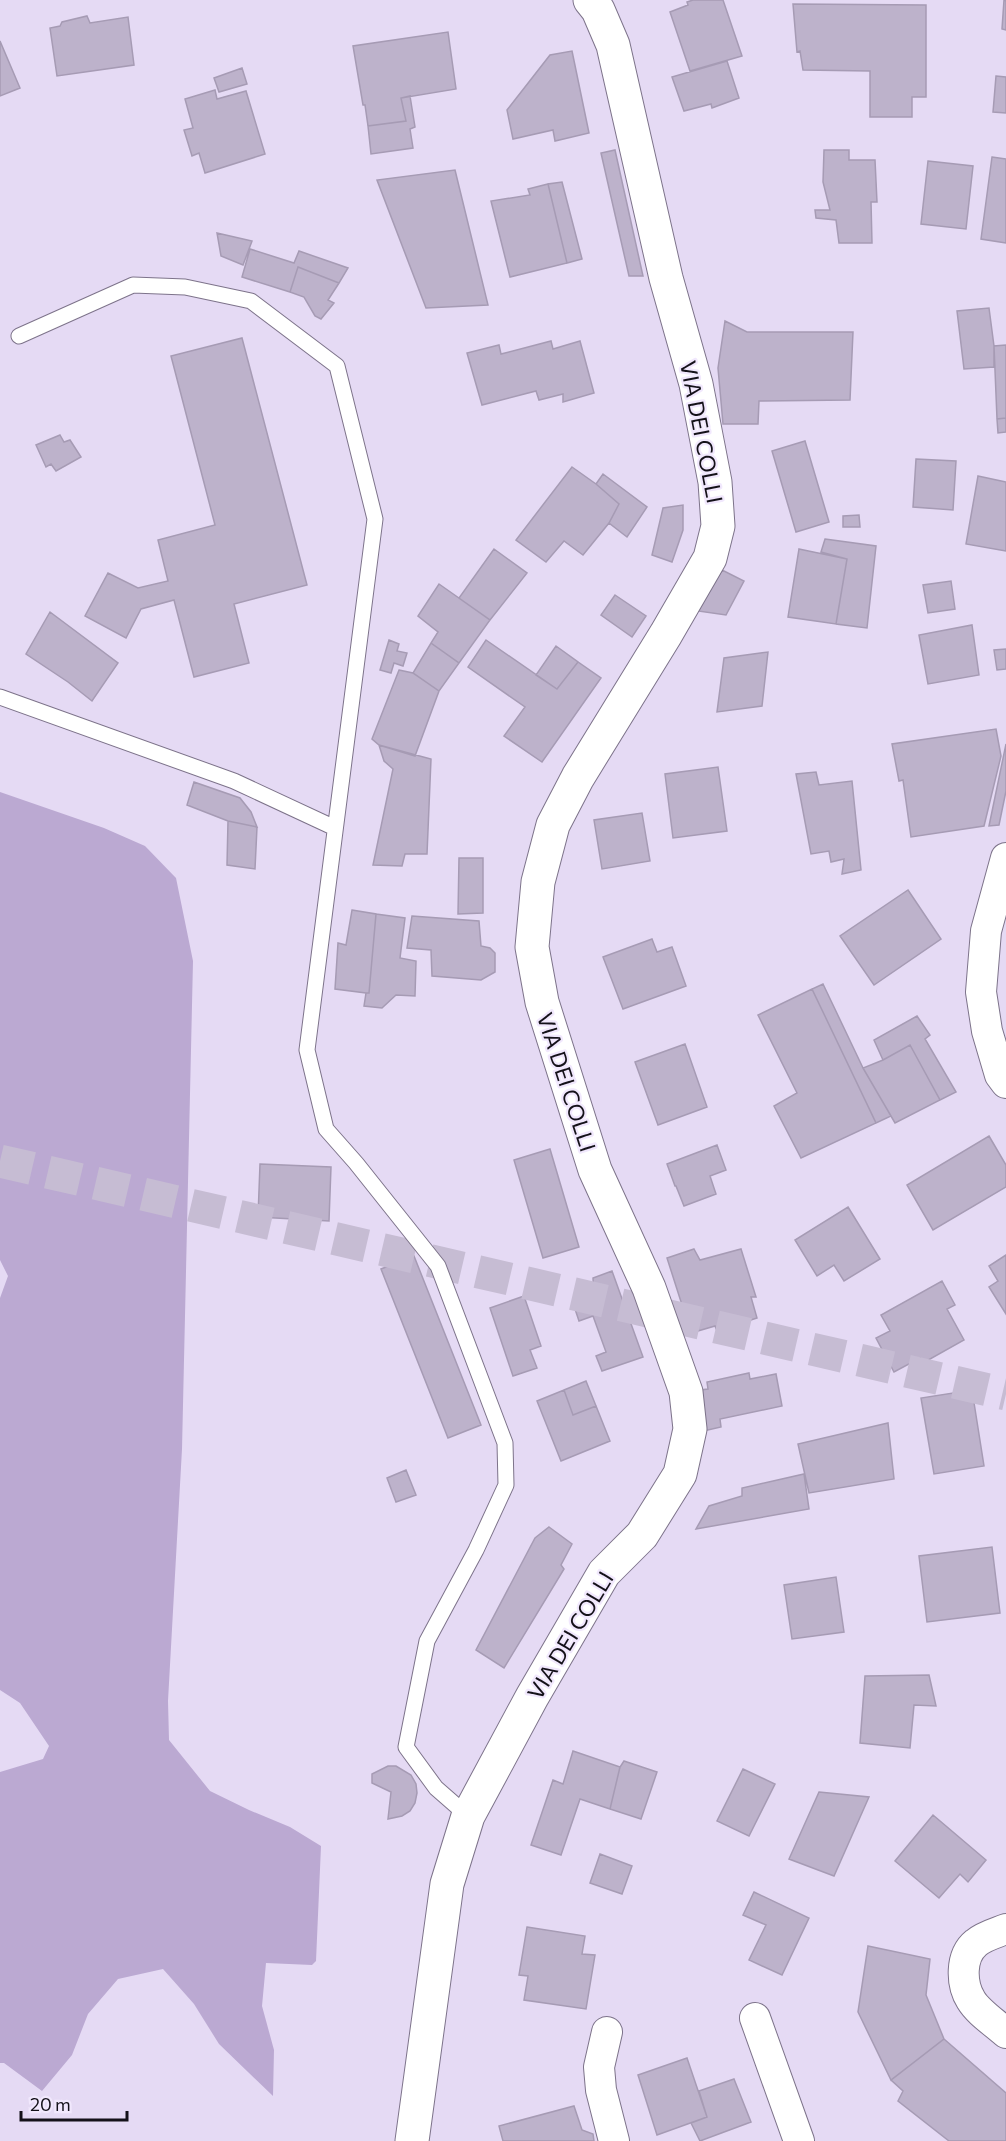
<svg xmlns="http://www.w3.org/2000/svg" width="1006" height="2141" viewBox="0 0 1006 2141" font-family="Commissioner,sans-serif">
  <style>
    .green { fill: #bba9d2 }
    .building { fill: #bdb2cb; stroke: #a69bb4; stroke-width: 1.5 }
    .lines { fill: none; stroke-linecap: round; stroke-linejoin: round }
    .secondary-tunnel { stroke: #c6bcd3; stroke-width: 33; stroke-dasharray: 33 16; stroke-linecap: butt }
    .lane-casing { stroke: #7d738a; stroke-width: 17 }
    .street-casing { stroke: #7d738a; stroke-width: 32 }
    .secondary-casing { stroke: #7d738a; stroke-width: 35 }
    .lane { stroke: #fff; stroke-width: 15 }
    .street { stroke: #fff; stroke-width: 30 }
    .secondary { stroke: #fff; stroke-width: 33 }
    .labels { text-anchor: middle; dominant-baseline: central; stroke-width: 4.5; stroke-linejoin: round; paint-order: stroke }
    .street-label { font-size: 22px; fill: #141119; stroke: #f1e8fd }
  </style>
  <rect width="100%" height="100%" fill="#e5daf4"/>
  <path class="green" d="M0,792L104,828L145,846L176,878L193,961L182,1449L168,1701L169,1740L210,1791L249,1810L290,1827L321,1846L316,1961L312,1965L266,1963L262,2006L274,2050L273,2096L219,2044L194,2004L163,1969L118,1979L88,2014L72,2055L42,2091L4,2063H0V1772L43,1759L49,1746L20,1703L0,1690V1298L8,1276L0,1260Z"/>
  <path class="building" d="M693,0H723L742,56L690,71L670,12L688,5L687,2Z
    M1004,0L1006,1V30L1002,29Z
    M793,4L926,5V97H912V117H870V71L803,70L800,51L797,52Z
    M87,16L90,23L128,17L134,65L57,76L50,28L60,26L62,22Z
    M448,32L456,89L401,98L406,121L368,126L365,105H363L353,46Z
    M0,41L20,88L0,96Z
    M572,51L589,133L555,141L553,130L513,139L507,110L550,55Z
    M727,61L739,98L712,108L711,104L684,111L672,77Z
    M242,68L247,84L219,92L214,78Z
    M996,76L1006,77V113L993,112Z
    M215,90L217,99L246,91L265,154L205,173L199,153L192,156L184,130L193,128L185,99Z
    M410,96L415,127L410,129L413,148L371,154L368,126L406,121L401,98Z
    M615,150L643,276H629L601,153Z
    M824,150H849V160H875L877,202H871L872,243H839L836,220L816,218L815,210H830L823,182Z
    M992,157L1006,159V243L981,239Z
    M928,161L973,166L966,229L921,224Z
    M455,170L488,305L426,308L377,180Z
    M562,182L582,259L567,263L548,184Z
    M548,184L567,263L510,277L491,201L530,195L528,189Z
    M217,233L252,241L243,265L221,256Z
    M250,249L294,263L299,251L348,268L339,283L298,267L290,292L242,277Z
    M298,267L339,283L328,300L334,303L321,319L315,316L304,297L290,292Z
    M989,308L994,346V367L964,369L957,311Z
    M725,321L747,332H853L850,400L759,401L758,424H723L718,368Z
    M242,338L307,585L234,604L249,663L194,677L174,600L141,609L126,638L85,616L108,573L138,588L168,581L158,540L215,525L171,356Z
    M551,341L553,349L580,341L594,393L563,402V394L539,400L536,391L482,405L467,353L499,345L501,354Z
    M1006,345V418L997,419L994,346Z
    M1006,418V432L998,433L997,419Z
    M60,435L64,442L70,440L81,457L56,471L51,464L46,467L36,445Z
    M805,441L829,522L796,532L772,451Z
    M916,459L956,461L953,510L913,507Z
    M572,467L596,484L619,504L609,523L583,555L564,541L546,562L516,540Z
    M603,474L647,507L627,537L609,523L619,504L596,484Z
    M978,476L1006,482V551L966,544Z
    M683,505V530L672,562L652,555L663,508Z
    M859,515L860,527H843V516Z
    M825,539L876,546L867,628L836,624L847,559L821,552Z
    M494,549L527,573L490,620L459,598Z
    M799,549L847,559L836,624L788,617Z
    M722,570L744,581L726,615L698,611Z
    M951,581L955,609L928,613L923,585Z
    M439,584L490,620L459,663L431,643L438,632L418,616Z
    M615,595L646,616L632,637L601,615Z
    M50,612L118,663L92,701L68,682L26,654Z
    M972,625L979,675L928,684L919,635Z
    M389,640L399,644L397,651L407,653L403,666L394,663L391,673L380,670Z
    M486,640L557,689L578,662L601,678L542,762L504,736L525,707L468,667Z
    M431,643L459,663L439,691L413,673Z
    M556,646L578,662L557,689L536,675Z
    M1006,649V669L997,670L994,650Z
    M768,652L762,706L717,712L724,658Z
    M399,670L413,673L439,691L415,756L379,745L372,739Z
    M996,729L1001,756L984,826L911,837L903,780L899,781L892,744Z
    M1006,744V791L999,825L989,826Z
    M379,745L431,759L427,854H405L402,866L373,865L393,769L384,761Z
    M718,767L727,831L673,838L665,774Z
    M816,772L819,785L852,781L861,870L842,874L844,859L831,862L829,851L811,854L796,774Z
    M194,782L240,798L251,812L257,827L228,821L187,805Z
    M642,813L650,861L602,869L594,820Z
    M228,821L257,827L255,869L227,865Z
    M459,858H483V913L458,914Z
    M908,890L941,939L874,985L840,936Z
    M352,910L376,914L369,993H366L335,989L338,943L346,945Z
    M376,914L405,918L400,958L416,961L415,996L396,995L382,1008L364,1006L366,993H369Z
    M412,916L479,921L481,946L490,948L495,953V972L481,980L432,976L431,950L407,948Z
    M652,939L657,952L672,947L686,986L623,1009L603,957Z
    M823,984L863,1068L891,1116L876,1123L812,989Z
    M812,989L876,1123L801,1158L774,1106L797,1093L758,1015Z
    M917,1016L930,1035L925,1039L956,1092L940,1100L910,1045L883,1060L874,1040Z
    M685,1044L707,1107L658,1125L635,1062Z
    M910,1045L940,1100L895,1123L863,1068L883,1060Z
    M989,1136L1006,1165V1187L933,1230L907,1185Z
    M717,1145L726,1170L710,1176L716,1194L684,1206L676,1186H675L667,1164Z
    M550,1149L579,1247L543,1258L514,1160Z
    M260,1164L331,1167L329,1221L258,1217Z
    M848,1207L880,1259L844,1281L834,1265L817,1276L795,1240Z
    M694,1249L700,1260L741,1249L756,1297H751L757,1318L717,1331L715,1326L691,1333L667,1258Z
    M1006,1255V1314L989,1287L998,1281L989,1266Z
    M414,1256L481,1425L448,1438L381,1269Z
    M612,1271L643,1357L602,1371L596,1356L606,1352L593,1316L579,1321L573,1303L594,1295L593,1278Z
    M942,1281L955,1305L947,1309L964,1340L923,1363L920,1358L894,1372L876,1338L890,1331L881,1315Z
    M524,1296L541,1346L530,1350L537,1368L513,1376L490,1308Z
    M749,1373L750,1379L776,1374L782,1406L720,1419L721,1427L699,1432L700,1390L708,1389L707,1382Z
    M586,1381L596,1406L573,1415L564,1390Z
    M564,1390L573,1415L596,1406L610,1441L561,1461L537,1401Z
    M972,1390L984,1466L934,1474L921,1398Z
    M888,1423L894,1479L809,1493L798,1444Z
    M406,1470L416,1495L396,1502L387,1478Z
    M804,1474L809,1509L696,1529L709,1506L742,1496V1488Z
    M549,1527L572,1544L561,1565L564,1569L504,1668L476,1650L535,1538Z
    M992,1547L1000,1613L927,1622L919,1556Z
    M836,1577L844,1632L792,1639L784,1585Z
    M929,1675L936,1706L914,1705L910,1748L860,1743L865,1676Z
    M573,1751L620,1767L610,1809L580,1799L561,1855L531,1845L553,1780L563,1784Z
    M624,1761L657,1772L641,1819L610,1809L620,1767Z
    M388,1766H396L411,1775L416,1784L417,1793L415,1803L410,1811L402,1816L388,1819L391,1792L372,1783V1774Z
    M743,1769L775,1784L749,1836L717,1821Z
    M819,1792L869,1797L834,1876L789,1859Z
    M933,1815L986,1860L968,1882L960,1874L939,1898L895,1861Z
    M600,1854L632,1866L622,1894L590,1883Z
    M754,1892L809,1918L782,1975L749,1960L766,1925L743,1915Z
    M527,1927L585,1936L582,1954L595,1955L586,2009L524,2000L528,1976L519,1975Z
    M868,1946L930,1959L926,1995L944,2039L891,2080L858,2012Z
    M944,2039L1006,2093V2141H949L898,2101L903,2091L891,2080Z
    M687,2058L707,2117L657,2135L638,2075Z
    M734,2079L751,2122L700,2141L691,2123L707,2117L699,2091Z
    M574,2106L582,2130L593,2134L594,2141H503L499,2126Z"/>
  <g class="lines">
    <path class="secondary-tunnel" d="M0,1161L1006,1394"/>
    <defs>
      <path id="lane" d="M19,336L133,285L185,287L251,301L337,366L375,519L307,1050L326,1129L356,1163L438,1266L505,1443L506,1485L476,1550L427,1641L406,1747L436,1788L468,1816
        M0,697L234,781L335,828"/>
      <path id="street" d="M1006,858L986,931L981,992L987,1031L1000,1075L1006,1083
        M1006,1929C996,1933 984,1936 976,1943C960,1956 961,1984 971,2000C978,2012 995,2023 1006,2033
        M755,2018L799,2141
        M607,2032L599,2067L601,2090L614,2141"/>
      <path id="secondary" d="M412,2141L447,1884L468,1816L532,1697L604,1573L642,1535L680,1474L690,1429L686,1392L649,1288L595,1170L542,1002L532,947L538,882L553,825L578,777L666,634L710,558L718,526L715,482L696,384L666,278L613,45L598,10L590,0"/>
    </defs>
    <use href="#lane" class="lane-casing"/>
    <use href="#street" class="street-casing"/>
    <use href="#secondary" class="secondary-casing"/>
    <use href="#lane" class="lane"/>
    <use href="#street" class="street"/>
    <use href="#secondary" class="secondary"/>
  </g>
  <g class="labels">
    <g class="street-label">
      <text transform="translate(702 432) rotate(79)">VIA DEI COLLI</text>
      <text transform="translate(567 1082) rotate(72)">VIA DEI COLLI</text>
      <text transform="translate(570 1635) rotate(-59)">VIA DEI COLLI</text>
    </g>
  </g>
  <path d="M21 2111v9h106v-9" fill="none" stroke="#141119" stroke-width="3"/>
  <text x="30" y="2111" font-size="18" fill="#141119" stroke="#f1e8fd" stroke-width="4.5" paint-order="stroke">20 m</text>
</svg>
